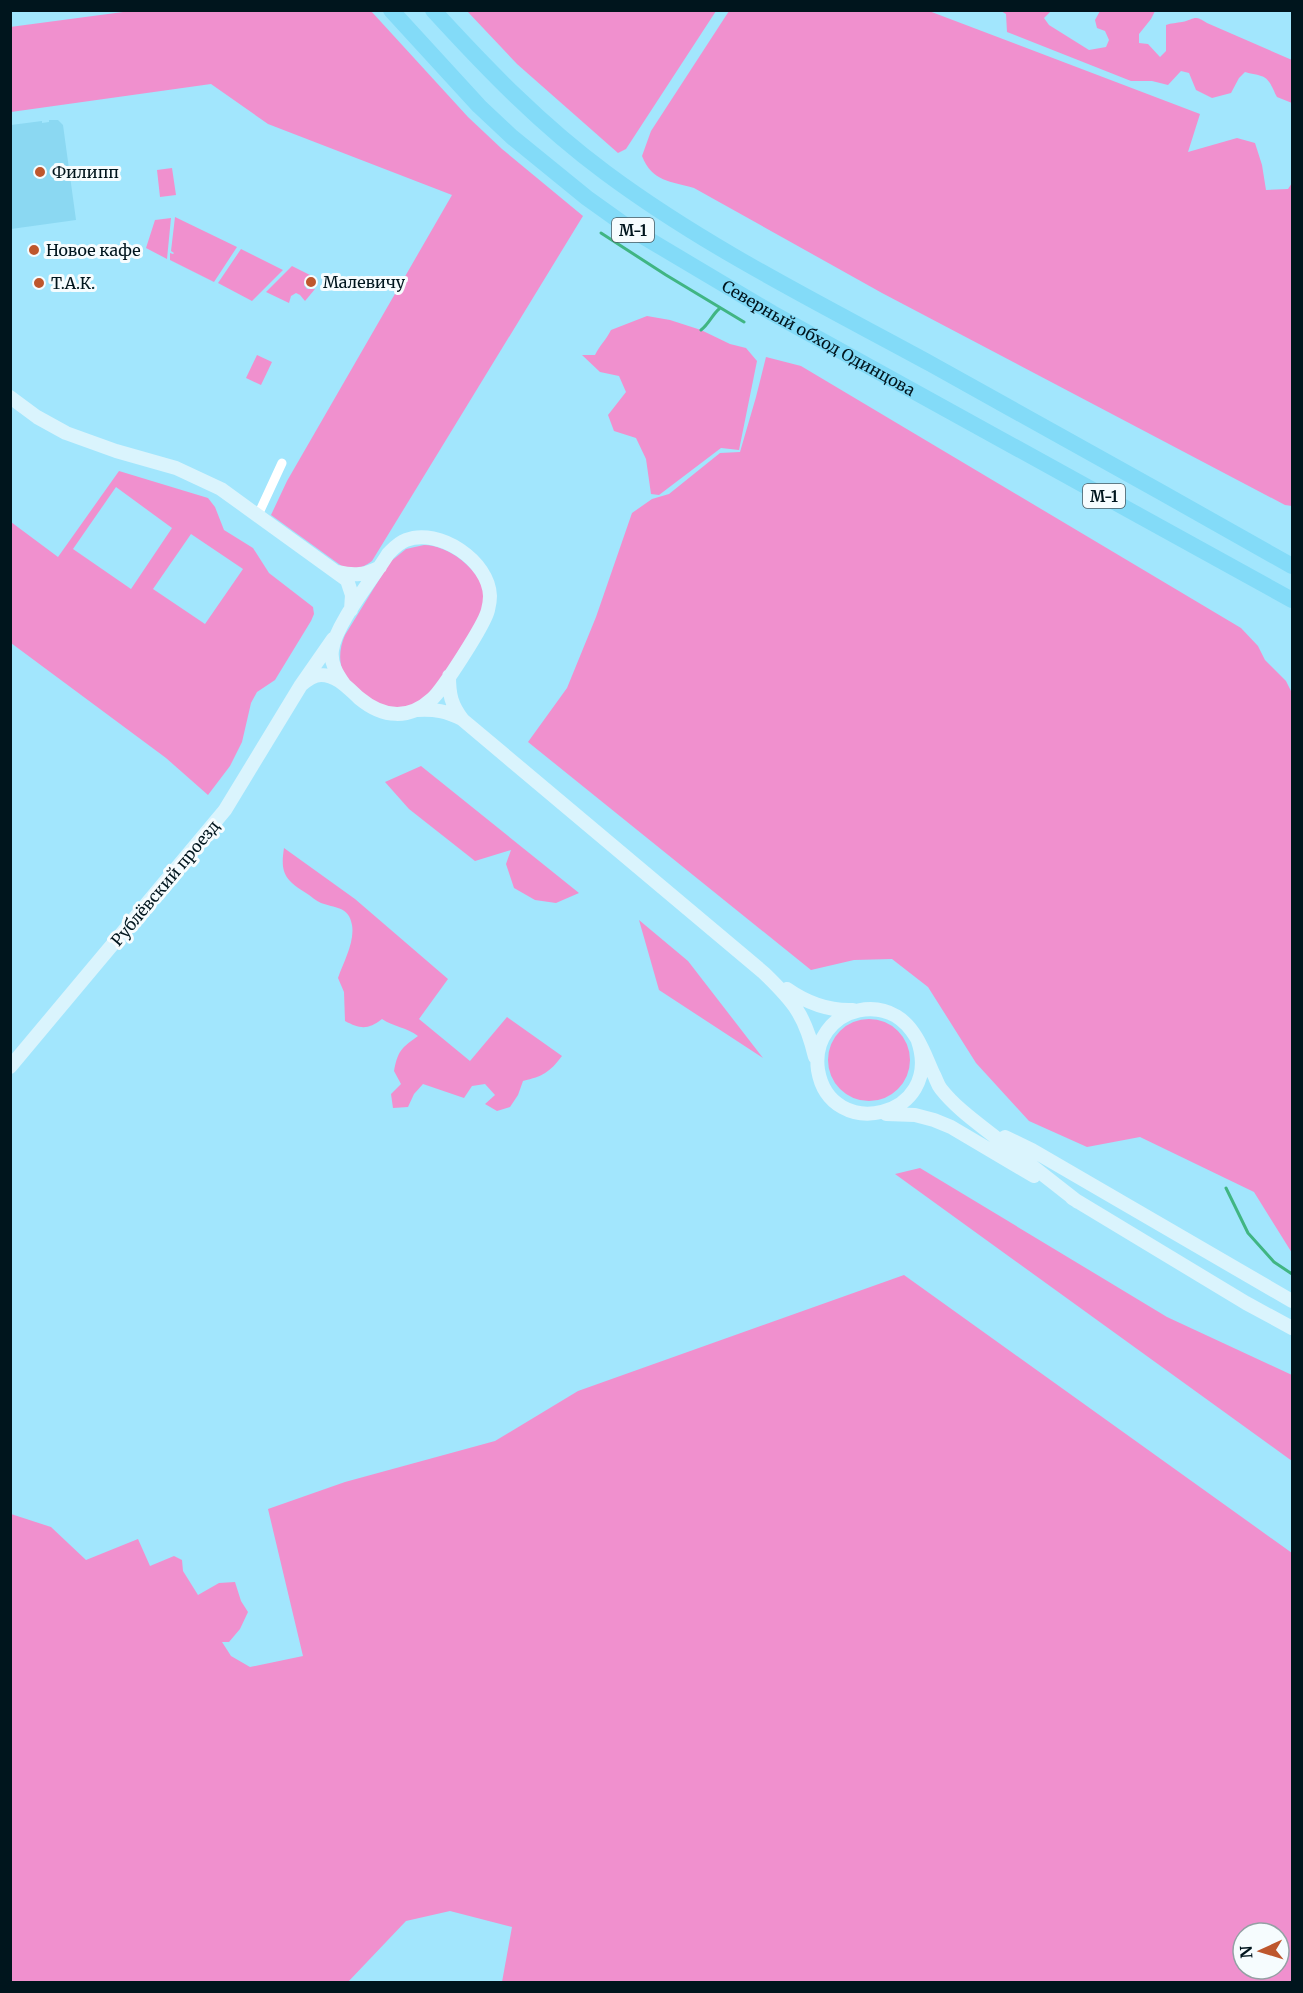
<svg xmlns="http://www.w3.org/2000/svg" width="1303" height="1993" viewBox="0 0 1303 1993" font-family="Merriweather,serif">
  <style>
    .built { fill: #8bd8f2 }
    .green { fill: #f090ce; fill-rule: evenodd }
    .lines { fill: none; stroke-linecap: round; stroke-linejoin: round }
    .stream { stroke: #40b583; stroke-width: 3 }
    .street { stroke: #fff; stroke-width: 9 }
    .secondary { stroke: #daf4fd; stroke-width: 14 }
    .highway { stroke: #83dbf8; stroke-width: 16 }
    .poi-dot { fill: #be572d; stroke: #f6fcfe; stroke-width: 2 }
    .labels { text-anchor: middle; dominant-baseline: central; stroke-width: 6; stroke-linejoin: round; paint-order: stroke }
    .shield { fill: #f6fcfe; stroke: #4a5a60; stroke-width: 1.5 }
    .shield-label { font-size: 15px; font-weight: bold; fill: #00151d }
    .poi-label { font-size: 16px; fill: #00151d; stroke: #f6fcfe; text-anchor: start }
    .street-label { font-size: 16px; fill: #00151d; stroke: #f6fcfe }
  </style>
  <rect width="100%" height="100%" fill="#a2e6fd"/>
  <path class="built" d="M49,120H58L63,125L76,220L11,229V125L42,121V123L49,122Z"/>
  <path class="green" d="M138,10L371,11L468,117L502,149L583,216L372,561C362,569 355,569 343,567L271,515L287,481L452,195L268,124L211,84L11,112L10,27Z
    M467,11H716L626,149L618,153L517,64Z
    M729,11H929L1200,114L1188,152L1237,138L1255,143L1262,165L1266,190L1288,189L1292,183V506L1285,505L882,293L694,188C671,181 652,182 642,156L651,131Z
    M1001,11H1051L1044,18L1049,25L1089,50L1106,47L1109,40L1105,31L1097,28L1095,20L1100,11H1155L1151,19L1139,34V43L1148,44L1160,57L1166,51V25C1171,23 1177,23 1182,22C1195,19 1194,14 1207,23L1292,60V103L1277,97C1273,90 1270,78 1261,76C1256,74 1251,74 1245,72L1239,78L1231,93L1212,98L1196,90L1189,73L1181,71L1168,85L1152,81H1131L1007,32L1006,14Z
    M172,168L176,195L160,197L157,170Z
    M175,217L237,247L214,282L170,260V253L173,254L174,253L171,251Z
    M171,218L167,259L146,248L155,220Z
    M241,249L283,270L252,301L218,283Z
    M292,266L312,276L306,279L304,285L307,289H315L305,301L300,295L296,293L291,296L289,303L266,292Z
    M647,316L670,320L701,330L730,344L746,348L757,361L739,450L721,448L659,495L651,494L646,459L636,438L614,431L608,415L626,392L619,376L600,372L582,355H595C600,345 606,340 611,330Z
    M257,355L272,362L261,385L246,378Z
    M766,357L801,366L1241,628L1258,646L1265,660L1286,681L1292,693V1253L1254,1192L1140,1137L1087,1147L1029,1121L976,1063L928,987L892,959L854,960L811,970L528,742L567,688L596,617L632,513L652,499L669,494L720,453L740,452L756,397Z
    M119,471L208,498L215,507L224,530L253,548L269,573L313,607L314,614L311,621L275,680L257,692L251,703L242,742L230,766L208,795L166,758L11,643V522L58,557ZM116,487L172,528L131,589L73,549ZM191,534L243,569L205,624L153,589Z
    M424,545C447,545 479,568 484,592C486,599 482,613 480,619C476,628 468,637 462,646C452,661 443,678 432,692C428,697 419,702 413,705C393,714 371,701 355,688C338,674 337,653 345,635L390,562L406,549Z
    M421,766L579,893L556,903L535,900L514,888L506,864L511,850L475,861L409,809L385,782Z
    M284,848L355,899L448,979L419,1019L470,1061L507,1017L562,1056C549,1073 543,1076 523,1081L518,1095L510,1107L497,1111L485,1104L495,1095L485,1084L472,1086L464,1098L423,1084L414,1094L408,1107L393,1108L391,1094L401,1084L394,1071C398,1051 401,1048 418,1036C406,1027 394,1027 382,1019C368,1030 360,1029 345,1021L344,992L338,978C343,963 355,942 352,925C349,906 334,908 321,903C316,901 311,896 306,893C285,880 280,873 284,848Z
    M639,920L688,961L763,1058L659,990Z
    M828 1060a41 41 0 1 1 82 0a41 41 0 1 1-82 0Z
    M920,1168L1167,1317L1292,1375V1461L895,1174Z
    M904,1275L1292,1553V1982H502L512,1927L450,1911L406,1921L348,1982H11V1514L51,1527L86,1560L138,1539L150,1566L174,1556L182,1560L183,1571L198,1595L219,1583L235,1582L241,1601L248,1612L240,1629L229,1642H222L231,1656L250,1667L303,1656L268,1509L345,1482L495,1441L578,1391ZM1243,1933H1279V1969H1243Z"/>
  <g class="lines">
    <path class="stream" d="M601,233L666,275L744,322
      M701,330C709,324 712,315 719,309
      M1226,1188L1248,1233L1274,1262L1292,1274"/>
    <path class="street" d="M258,515L282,463"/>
    <path class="secondary" d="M10,397L37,417L66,433L116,451L176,468L221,489L347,580L352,595L351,610
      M338,572C354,576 366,575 380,567
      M449,676C449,694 451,705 463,720L764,973C794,1002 805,1015 815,1057
      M301,685C307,680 313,675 321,675C337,675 348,688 359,698C383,718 409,720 432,699C443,689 485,624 488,610C489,606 490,600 490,596C489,561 439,527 406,540C398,543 394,548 388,554C373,579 336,623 332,650C330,663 337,674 344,684
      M417,710C435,709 446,711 462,719
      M787,989C807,1003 829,1011 853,1010
      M918,1041C944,1118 830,1143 818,1070C816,1056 819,1042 827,1031C843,1009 873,1003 896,1016C916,1028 924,1053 933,1073C936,1078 937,1084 941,1089C956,1108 976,1122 995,1137C1023,1159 1050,1180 1078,1202
      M10,1067L225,810L301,685L333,639
      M886,1114L915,1115L934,1120L951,1127L1034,1176
      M1005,1137L1032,1150L1292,1301
      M1072,1198L1246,1303L1292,1328"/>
    <g class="highway">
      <path id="s1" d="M391,10L479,106L512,137L587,198L629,228L772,313L1292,600"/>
      <path d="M433,10C487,69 541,125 606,173C707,248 821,304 931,364C1052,431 1172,498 1292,566"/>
    </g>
  </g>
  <g class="poi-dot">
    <circle cx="40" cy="172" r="6"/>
    <circle cx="34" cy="250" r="6"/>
    <circle cx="311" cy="282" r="6"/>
    <circle cx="39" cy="283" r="6"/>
  </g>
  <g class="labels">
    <g class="shield">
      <rect x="612" y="218" width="42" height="24" rx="4.5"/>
      <rect x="1083" y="484" width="42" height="24" rx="4.5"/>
    </g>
    <g class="shield-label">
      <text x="633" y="230">М-1</text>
      <text x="1104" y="496">М-1</text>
    </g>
    <g class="poi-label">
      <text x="52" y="172">Филипп</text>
      <text x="46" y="250">Новое кафе</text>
      <text x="323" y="282">Малевичу</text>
      <text x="51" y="283">Т.А.К.</text>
    </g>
    <g class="street-label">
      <text stroke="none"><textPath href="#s1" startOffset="543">Северный обход Одинцова</textPath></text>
      <text transform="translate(165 883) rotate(-50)">Рублёвский проезд</text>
    </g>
  </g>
  <rect width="1303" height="1993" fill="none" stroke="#00151d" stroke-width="24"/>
  <g transform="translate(1261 1951) rotate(266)"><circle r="28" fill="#f6fcfe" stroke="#94a0a4" stroke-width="1.5"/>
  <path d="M0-4.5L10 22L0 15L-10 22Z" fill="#be572d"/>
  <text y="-9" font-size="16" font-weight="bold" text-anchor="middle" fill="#00151d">N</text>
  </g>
</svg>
